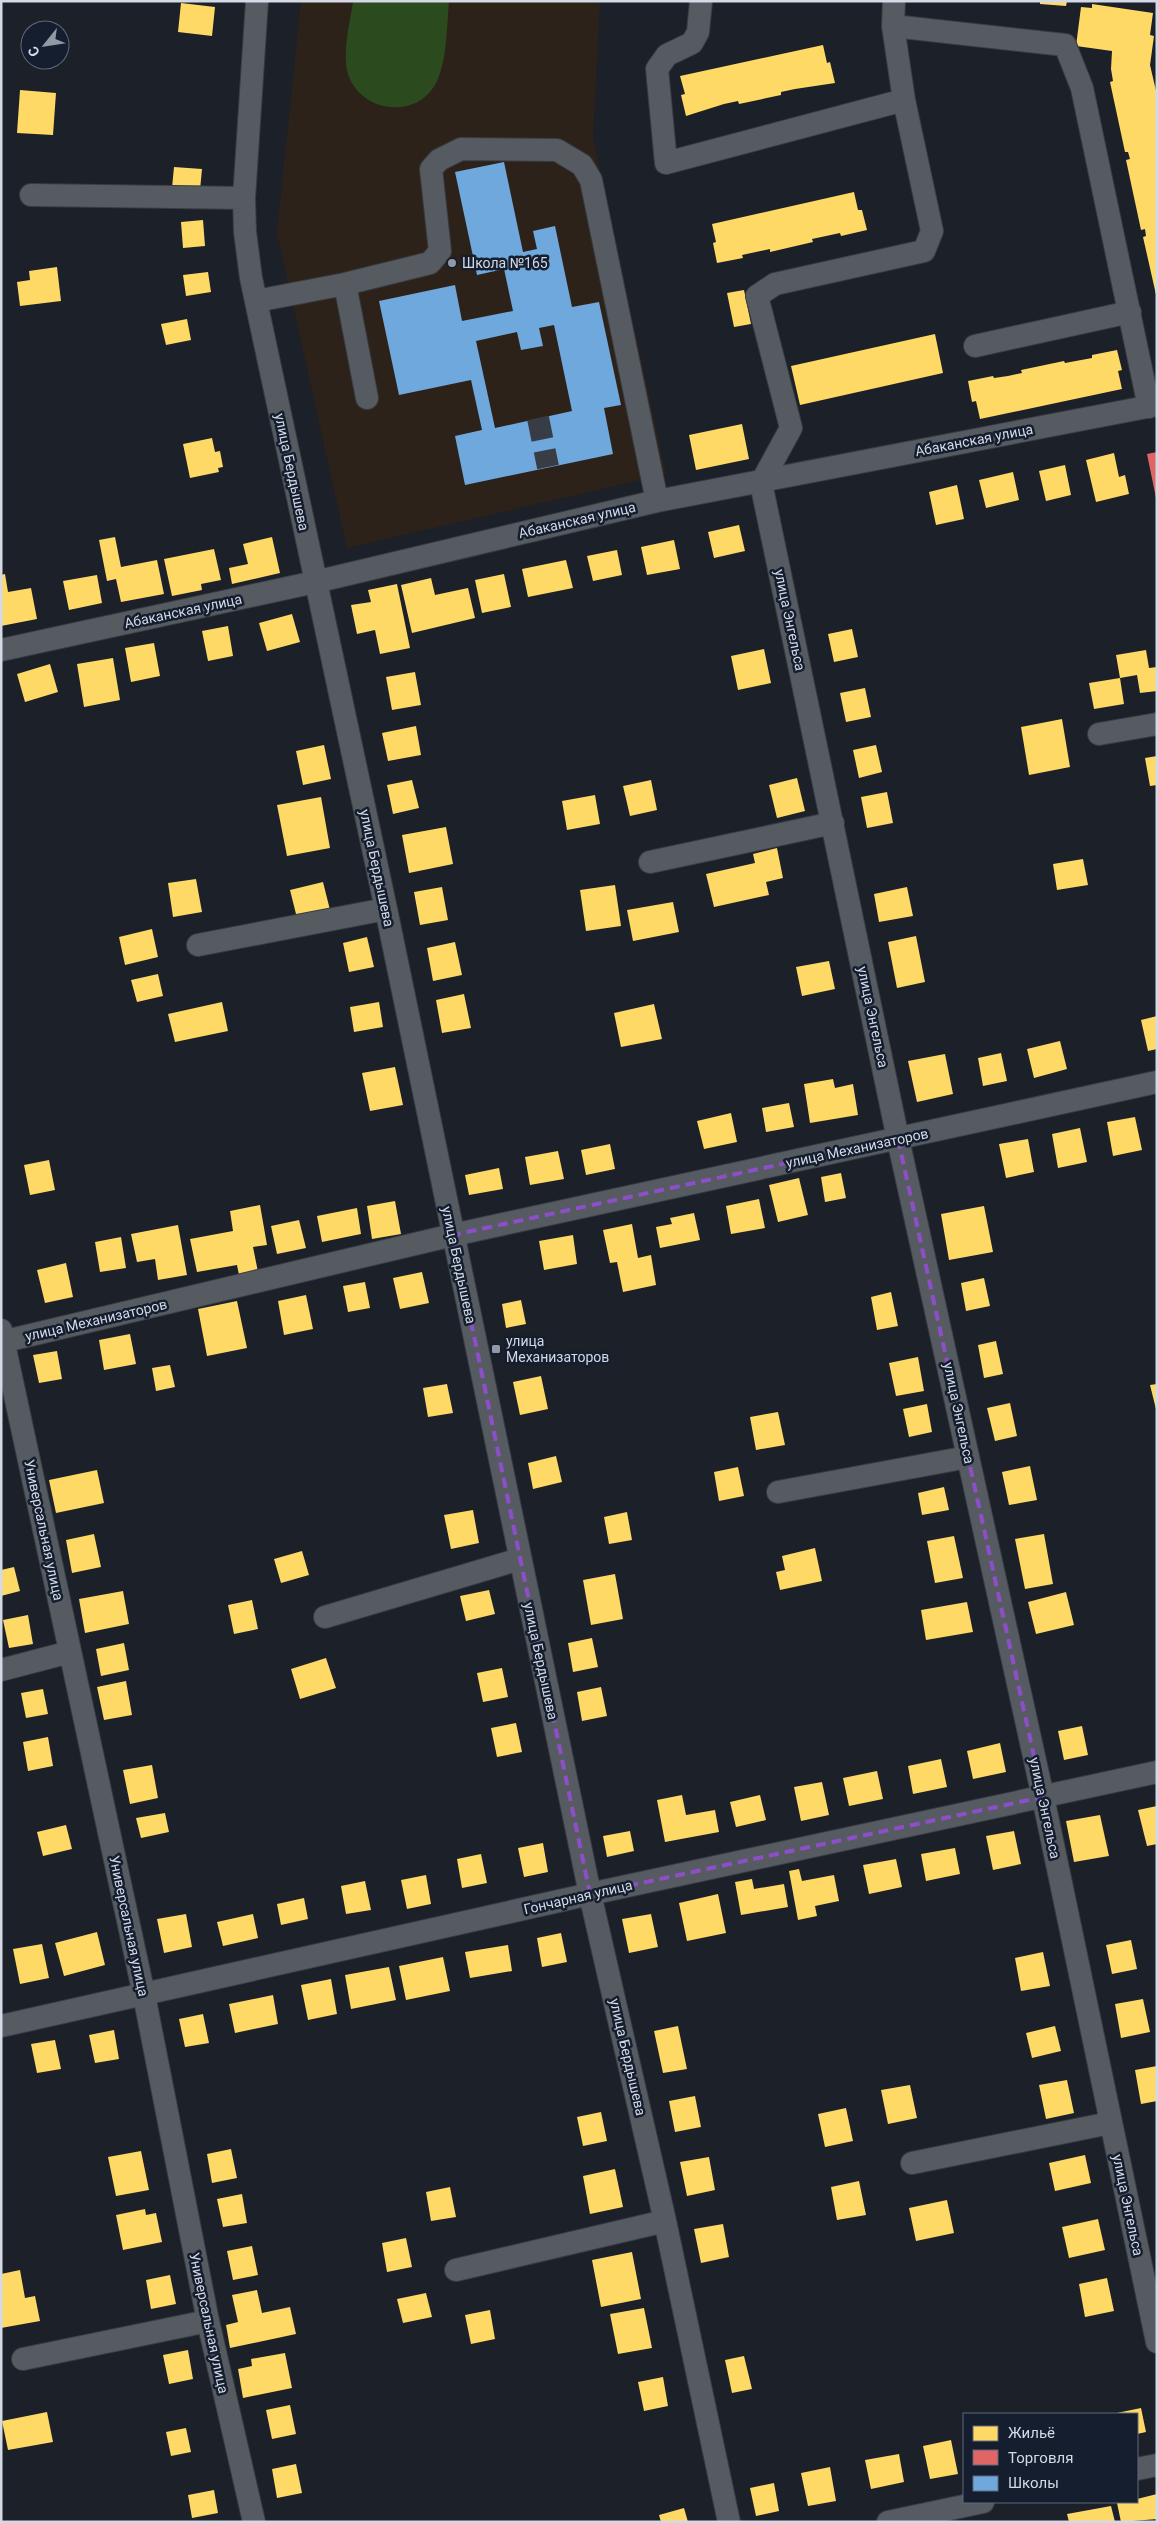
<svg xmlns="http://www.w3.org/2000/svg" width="1158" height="2523" viewBox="0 0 1158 2523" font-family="Roboto,sans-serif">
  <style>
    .education { fill: #2d2219 }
    .green { fill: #2b4a1d }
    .homes { fill: #ffd966 }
    .shops { fill: #e06666 }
    .schools { fill: #6fa8dc; fill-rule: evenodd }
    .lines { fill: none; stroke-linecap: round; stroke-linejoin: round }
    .minor-tunnel { stroke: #373c45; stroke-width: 22; stroke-dasharray: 22 11; stroke-linecap: butt }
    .minor-casing { stroke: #383c44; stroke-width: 24 }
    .minor { stroke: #565b62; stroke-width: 22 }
    .marked { fill: none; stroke: #8d4fc7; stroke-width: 4; stroke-dasharray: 10 6; stroke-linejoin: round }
    .poi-dot { fill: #9399a4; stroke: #151e2f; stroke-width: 2 }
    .labels { text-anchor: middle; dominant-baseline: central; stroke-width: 5; stroke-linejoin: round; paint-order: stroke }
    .poi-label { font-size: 14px; fill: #d3dae6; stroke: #151e2f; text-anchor: start }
    .street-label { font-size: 14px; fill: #d3dae6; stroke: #151e2f }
  </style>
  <rect width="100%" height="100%" fill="#1b2029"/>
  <path class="education" d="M301,1H600L593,137L666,474L347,548L277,233Z"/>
  <path class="green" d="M353,1H449C447,24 447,60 437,81C419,120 361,114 348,74C342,52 350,23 353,1Z"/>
  <path class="homes" d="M1040,1H1067L1066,6L1040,4Z
    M181,3L215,7L212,36L178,32Z
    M1092,4L1153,13L1150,35L1154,36L1150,65L1157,95V299L1143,237L1146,236L1145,229L1141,230L1126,160L1130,159L1128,152H1125L1110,82L1113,81L1111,69L1112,51L1076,46L1081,7L1092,8Z
    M823,45L827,63L830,62L835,83L795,89L781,92V95L739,104L738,101L724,104L686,116L681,95L685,94L680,76Z
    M20,90L56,93L53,135L17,133Z
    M174,167L202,169L200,190L172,188Z
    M854,192L858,210H862L867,230L841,236L840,233L812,239L813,242L770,252V249L742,255L743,258L717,263L713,243L716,242L712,224Z
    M203,220L205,246L183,248L181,222Z
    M57,267L61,301L20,306L17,282L30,280L29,271Z
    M208,272L211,292L186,296L183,275Z
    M744,290L751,324L734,327L727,293Z
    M187,319L191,340L166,345L161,324Z
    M935,334L943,373L800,405L791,366Z
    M1117,350L1122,370L1118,371L1122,389L980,419L976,401L972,402L968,381L993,376L994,378L1008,376L1022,373L1021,370L1064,361L1065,363L1092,358V355Z
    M742,424L749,459L696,470L689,435Z
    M212,438L215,452L220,451L223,467L218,468L219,472L190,478L183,444Z
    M1114,453L1119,477L1125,475L1129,494L1096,502L1086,460Z
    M1065,465L1071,495L1046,501L1039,471Z
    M1013,472L1019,500L986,508L979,480Z
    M957,485L964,519L936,525L929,492Z
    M739,525L745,551L714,558L708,532Z
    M115,537L121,567L157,560L164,594L121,602L116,579L107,581L99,540Z
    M272,537L280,573L232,584L229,568L248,564L243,544Z
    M674,540L680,569L647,575L641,547Z
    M214,549L221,580L201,584L202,590L172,596L164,559Z
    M617,550L622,575L593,581L587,556Z
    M566,560L573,588L528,597L522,569Z
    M5,574L8,592L31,588L37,619L1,626V575Z
    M504,574L511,607L482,613L475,580Z
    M97,575L102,603L69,610L63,581Z
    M431,578L435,595L468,588L475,618L412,633L401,585Z
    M397,584L410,648L380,654L375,630L357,634L351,605L371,602L368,590Z
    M292,614L300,642L267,651L259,623Z
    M228,626L233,656L208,661L202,631Z
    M852,629L858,657L834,662L828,634Z
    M154,643L160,676L131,682L125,648Z
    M764,649L771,683L738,690L731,656Z
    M1146,650L1149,668L1157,667V691L1140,693L1137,675L1120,678L1116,655Z
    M113,658L120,700L84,707L77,664Z
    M50,664L58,692L25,702L17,674Z
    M415,672L421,705L392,710L386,677Z
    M1120,678L1124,704L1094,709L1089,683Z
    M865,688L871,717L846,722L840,693Z
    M1062,719L1070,767L1029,775L1021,727Z
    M416,726L421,755L388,761L382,733Z
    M324,745L331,779L303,785L296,751Z
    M876,745L882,772L859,778L853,750Z
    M1157,756V785L1150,786L1145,758Z
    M797,778L805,811L777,818L769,785Z
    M412,780L419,808L393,814L387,785Z
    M651,780L657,810L630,816L623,786Z
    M887,792L893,823L867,828L861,797Z
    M595,795L600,824L567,830L562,801Z
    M321,797L330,848L287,856L277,805Z
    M446,827L453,864L409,873L402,835Z
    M777,848L783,878L766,882L769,895L714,907L706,874L755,863L753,854Z
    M1083,859L1088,885L1057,890L1053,864Z
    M196,879L202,912L173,917L168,883Z
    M323,882L330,910L297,918L290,890Z
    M615,885L621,926L586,931L580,890Z
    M442,887L448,920L420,925L414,892Z
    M907,887L913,916L879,922L874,894Z
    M673,902L679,932L633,941L627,910Z
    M152,929L158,957L125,965L119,937Z
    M916,936L925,982L897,988L888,942Z
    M367,937L374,967L349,972L343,943Z
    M455,942L462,975L433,981L427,948Z
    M829,961L835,989L802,996L796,967Z
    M158,974L163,996L137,1002L131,980Z
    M464,994L471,1028L442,1033L436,1000Z
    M222,1002L228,1031L175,1042L168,1014Z
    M379,1002L383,1027L354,1032L350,1007Z
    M654,1004L662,1039L621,1047L614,1013Z
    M1157,1016V1049L1148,1051L1141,1020Z
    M1060,1041L1067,1069L1034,1078L1027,1049Z
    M1001,1053L1007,1081L983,1086L978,1058Z
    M945,1054L953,1094L917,1102L908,1061Z
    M395,1067L403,1105L370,1111L362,1073Z
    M833,1079L835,1088L853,1084L858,1115L810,1123L804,1084Z
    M789,1103L794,1127L766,1132L762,1108Z
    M731,1113L737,1142L704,1149L697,1121Z
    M1135,1117L1142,1150L1113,1156L1107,1122Z
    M1080,1128L1087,1162L1058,1168L1052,1134Z
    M1028,1139L1034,1172L1006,1178L999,1144Z
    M610,1144L615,1169L586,1175L581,1150Z
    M558,1151L564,1179L530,1185L525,1157Z
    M49,1160L55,1190L30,1195L24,1165Z
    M499,1168L503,1189L469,1195L465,1175Z
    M841,1173L846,1198L825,1202L821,1177Z
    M799,1178L808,1215L778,1222L769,1185Z
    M759,1199L765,1228L731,1234L726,1206Z
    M395,1201L401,1234L372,1239L367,1206Z
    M260,1205L267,1245L253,1247L258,1272L239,1275L237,1265L197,1272L190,1239L233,1231L230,1211Z
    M984,1206L993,1252L949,1260L941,1214Z
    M357,1208L361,1234L322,1242L317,1216Z
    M694,1213L700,1240L660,1248L656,1227L672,1224L670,1218Z
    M299,1220L306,1248L277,1254L271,1226Z
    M632,1224L638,1258L651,1255L656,1285L623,1292L617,1262L610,1263L603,1230Z
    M178,1225L187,1275L158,1280L155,1259L137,1262L131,1234Z
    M573,1235L577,1264L544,1270L539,1241Z
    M121,1237L126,1268L100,1272L95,1242Z
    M66,1263L73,1297L45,1303L37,1270Z
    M422,1272L429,1303L400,1309L393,1278Z
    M984,1278L990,1306L966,1311L961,1283Z
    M365,1282L370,1308L348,1312L343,1286Z
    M891,1292L898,1326L877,1330L871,1297Z
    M306,1295L313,1329L284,1335L278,1301Z
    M521,1300L526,1324L506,1328L502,1304Z
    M237,1301L247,1348L207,1356L198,1309Z
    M130,1334L136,1364L104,1370L99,1340Z
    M996,1341L1003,1374L984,1378L978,1345Z
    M57,1351L62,1379L39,1383L33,1355Z
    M918,1357L924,1391L896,1396L889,1363Z
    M170,1365L175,1387L156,1391L152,1368Z
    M541,1376L548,1409L520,1415L513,1382Z
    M447,1384L453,1413L428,1417L423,1388Z
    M1157,1384V1409H1156L1150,1385Z
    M1010,1403L1017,1436L995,1441L987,1408Z
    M927,1404L932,1432L909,1437L903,1409Z
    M778,1412L785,1445L756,1450L750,1417Z
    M556,1456L562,1482L533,1489L528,1463Z
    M1030,1466L1037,1500L1009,1505L1002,1472Z
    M738,1467L744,1496L719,1501L714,1472Z
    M97,1470L104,1503L56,1513L49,1480Z
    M944,1487L949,1510L922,1515L918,1493Z
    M473,1510L479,1543L451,1549L444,1515Z
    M627,1512L632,1540L609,1544L604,1517Z
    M94,1534L101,1567L72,1573L66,1540Z
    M1044,1534L1053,1584L1025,1589L1015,1539Z
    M954,1536L963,1578L935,1583L927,1541Z
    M815,1548L822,1581L780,1590L776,1572L785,1570L782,1556Z
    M302,1551L309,1575L281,1583L274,1559Z
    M14,1567L20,1591L1,1596V1570Z
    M615,1574L623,1619L591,1625L583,1580Z
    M489,1590L495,1614L466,1621L460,1596Z
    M123,1591L129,1624L85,1633L79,1599Z
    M1066,1592L1074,1625L1036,1634L1028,1602Z
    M252,1600L258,1629L234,1634L228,1605Z
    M967,1602L973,1632L926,1640L921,1610Z
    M28,1615L33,1644L9,1648L3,1620Z
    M592,1638L598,1667L573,1672L568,1643Z
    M124,1643L129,1670L101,1676L96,1649Z
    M326,1658L336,1688L300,1699L291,1669Z
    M502,1668L508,1697L483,1702L477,1673Z
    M126,1681L132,1715L104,1720L97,1687Z
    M601,1687L607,1716L582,1721L577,1692Z
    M43,1689L48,1714L26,1718L21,1693Z
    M516,1723L522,1752L497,1757L491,1728Z
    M1082,1726L1088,1755L1064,1760L1058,1731Z
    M48,1737L53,1766L28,1771L23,1742Z
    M1000,1743L1006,1772L973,1779L967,1751Z
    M941,1759L947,1787L913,1794L908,1766Z
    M152,1765L158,1798L130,1804L123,1770Z
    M877,1771L883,1799L849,1806L843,1778Z
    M822,1782L829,1815L801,1821L794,1787Z
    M682,1795L686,1815L715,1810L719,1832L665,1842L657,1800Z
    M760,1795L766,1820L736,1827L730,1802Z
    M1157,1806V1844L1147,1846L1138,1810Z
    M165,1813L169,1832L141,1838L136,1818Z
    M1100,1815L1109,1856L1074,1862L1066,1821Z
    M66,1825L72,1849L43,1856L37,1832Z
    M630,1831L634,1851L607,1857L603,1836Z
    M1014,1831L1021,1864L993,1870L986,1836Z
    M543,1843L548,1872L524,1877L518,1848Z
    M955,1848L960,1874L926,1881L921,1854Z
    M481,1854L487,1883L462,1888L457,1859Z
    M896,1859L902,1887L869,1894L863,1865Z
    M799,1869L802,1881L834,1875L839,1901L815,1906L817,1916L798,1920L789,1871Z
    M426,1875L431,1904L407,1909L401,1880Z
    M752,1879L754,1889L784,1884L788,1907L741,1915L735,1882Z
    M365,1881L371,1910L346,1914L341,1886Z
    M718,1894L726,1933L687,1941L679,1903Z
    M304,1898L308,1919L281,1925L277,1904Z
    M186,1914L192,1947L164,1953L157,1919Z
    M253,1914L258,1938L223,1946L217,1922Z
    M651,1914L658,1947L629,1953L622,1919Z
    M97,1932L105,1965L64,1976L55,1943Z
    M561,1933L567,1962L542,1967L537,1938Z
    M1131,1940L1137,1969L1112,1974L1106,1945Z
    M42,1944L49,1978L20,1984L13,1949Z
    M508,1945L512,1971L470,1978L465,1952Z
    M1043,1952L1050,1986L1021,1991L1015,1958Z
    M443,1957L450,1991L406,2000L399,1966Z
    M389,1967L396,2000L351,2009L345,1975Z
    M331,1979L337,2014L308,2020L301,1985Z
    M273,1995L278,2024L235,2033L229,2004Z
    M1143,1999L1150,2032L1121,2038L1115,2004Z
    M203,2014L209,2043L185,2047L179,2019Z
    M678,2026L687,2069L663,2073L654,2031Z
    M1055,2026L1061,2051L1032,2058L1026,2033Z
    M114,2030L119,2059L95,2063L89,2035Z
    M55,2040L61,2069L37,2073L31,2044Z
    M1157,2066V2101L1141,2104L1135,2070Z
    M1067,2080L1074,2113L1046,2119L1039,2085Z
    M910,2085L917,2118L888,2124L881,2090Z
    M695,2096L701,2127L675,2132L669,2101Z
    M846,2108L853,2141L825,2147L818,2114Z
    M601,2112L607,2141L583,2146L577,2117Z
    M231,2149L237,2178L212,2183L207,2154Z
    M141,2151L149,2190L116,2196L108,2157Z
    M1085,2155L1091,2183L1055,2191L1049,2163Z
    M709,2157L715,2190L687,2196L680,2162Z
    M615,2169L623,2207L590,2214L583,2176Z
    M859,2181L866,2215L837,2220L831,2187Z
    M450,2187L456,2217L431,2221L426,2192Z
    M242,2194L247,2223L223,2227L217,2199Z
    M947,2200L954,2233L916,2241L909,2208Z
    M145,2209L146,2215L156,2213L162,2242L123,2250L116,2215Z
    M1098,2219L1105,2250L1069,2258L1062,2227Z
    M723,2224L729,2257L701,2263L694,2229Z
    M406,2238L412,2267L387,2272L382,2243Z
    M252,2246L258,2275L233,2280L227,2251Z
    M632,2252L641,2299L601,2307L592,2260Z
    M20,2270L25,2298L35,2296L40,2321L1,2328V2274Z
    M170,2275L176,2304L151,2309L146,2280Z
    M1107,2278L1114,2311L1085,2317L1079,2284Z
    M257,2290L262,2313L290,2307L296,2334L230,2348L226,2325L238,2322L232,2295Z
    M426,2293L432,2317L403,2323L397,2299Z
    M644,2308L652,2348L618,2354L610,2314Z
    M490,2310L495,2339L471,2344L465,2315Z
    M188,2350L193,2379L169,2384L163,2355Z
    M285,2353L292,2388L243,2398L238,2369L252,2366L251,2359Z
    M744,2356L752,2389L732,2393L725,2360Z
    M663,2377L668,2406L644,2411L638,2382Z
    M290,2405L296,2434L272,2439L266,2410Z
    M1141,2408L1146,2432L1137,2434V2414H1112Z
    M47,2412L53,2442L8,2450L2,2421Z
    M186,2428L191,2452L171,2456L166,2432Z
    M951,2440L958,2474L930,2479L923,2446Z
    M899,2454L904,2482L871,2489L865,2460Z
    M296,2464L302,2493L277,2498L272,2469Z
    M830,2467L836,2501L808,2506L801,2473Z
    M774,2483L779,2511L756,2516L750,2488Z
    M214,2490L218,2513L192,2518L188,2495Z
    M1157,2494V2519L1121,2522L1117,2503L1137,2502V2499Z
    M1111,2506L1115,2522H1069L1067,2514Z
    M684,2508L688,2522H661L659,2515Z"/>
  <path class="shops" d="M1157,452V497L1156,498L1147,454Z"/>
  <path class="schools" d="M504,162L523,252L537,249L533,231L555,226L572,307L599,302L621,405L604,408L613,454L465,485L455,436L482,430L471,380L399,395L379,301L455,285L462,321L513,311L504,269L477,275L455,172ZM554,325L572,411L495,428L476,341L517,332L521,350L543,346L539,328Z"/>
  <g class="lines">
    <path class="minor-tunnel" d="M538,418L548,467"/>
    <defs>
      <path id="minor" d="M257,1L244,198L245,232L251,278L386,909L590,1894L665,2221L729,2522
        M701,1L698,32L692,43L667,55L657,69L666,163L904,100
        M894,1L893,26L904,100L932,231L924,251L775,284L757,296L791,428L761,483L898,1139L1043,1797L1157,2342
        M893,26L1065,45L1082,88L1149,407
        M31,195L244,198
        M345,284L367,398
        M256,301L345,284L430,263L440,251L431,169L439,160L461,149L557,150L582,165L591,180L657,501
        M975,346L1130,312
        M1,650L315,582L657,501L1157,405
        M1099,734L1157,724
        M650,862L833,823
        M198,945L386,909
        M1,1330L144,1995L208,2321L254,2522
        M1,1342L453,1235L1157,1082
        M778,1492L968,1457
        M325,1617L520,1559
        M1,1670L70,1652
        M1,2026L590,1894L1157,1772
        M912,2163L1110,2123
        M456,2270L665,2221
        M23,2359L208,2321
        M1137,2469L1157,2465
        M888,2522L983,2502"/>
    </defs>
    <use href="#minor" class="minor-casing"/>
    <use href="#minor" class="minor"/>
  </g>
  <path class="marked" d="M898,1139L1043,1797L590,1894L453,1235Z"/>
  <g class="poi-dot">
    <circle cx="452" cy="263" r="5"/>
    <rect x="491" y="1344" width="10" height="10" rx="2.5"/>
  </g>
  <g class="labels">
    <g class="poi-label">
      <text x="462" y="263">Школа №165</text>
      <text x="506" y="1341">улица<tspan x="506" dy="16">Механизаторов</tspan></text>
    </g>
    <g class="street-label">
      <text transform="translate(974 440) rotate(-11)">Абаканская улица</text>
      <text transform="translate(292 472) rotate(78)">улица Бердышева</text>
      <text transform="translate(577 520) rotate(-13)">Абаканская улица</text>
      <text transform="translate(183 611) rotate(-12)">Абаканская улица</text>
      <text transform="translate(790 620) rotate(78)">улица Энгельса</text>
      <text transform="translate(377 868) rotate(78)">улица Бердышева</text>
      <text transform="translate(873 1017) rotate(78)">улица Энгельса</text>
      <text transform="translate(857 1148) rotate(-12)">улица Механизаторов</text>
      <text transform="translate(459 1265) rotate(78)">улица Бердышева</text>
      <text transform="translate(96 1320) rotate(-13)">улица Механизаторов</text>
      <text transform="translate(959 1413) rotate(78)">улица Энгельса</text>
      <text transform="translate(44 1530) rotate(78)">Универсальная улица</text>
      <text transform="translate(541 1661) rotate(78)">улица Бердышева</text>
      <text transform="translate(1045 1808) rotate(78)">улица Энгельса</text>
      <text transform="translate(578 1897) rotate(-13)">Гончарная улица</text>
      <text transform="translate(129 1926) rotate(78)">Универсальная улица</text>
      <text transform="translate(628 2057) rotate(77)">улица Бердышева</text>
      <text transform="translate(1128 2205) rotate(78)">улица Энгельса</text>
      <text transform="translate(209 2323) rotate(78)">Универсальная улица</text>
    </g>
  </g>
  <rect width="1158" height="2523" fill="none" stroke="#d3dae6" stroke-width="5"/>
  <rect x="963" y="2413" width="175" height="90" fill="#151e2f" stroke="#616978"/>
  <rect x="973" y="2426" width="25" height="15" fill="#ffd966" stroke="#616978"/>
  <text x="1008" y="2438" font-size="15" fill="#d3dae6">Жильё</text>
  <rect x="973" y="2450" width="25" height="15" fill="#e06666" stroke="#616978"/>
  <text x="1008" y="2463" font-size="15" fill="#d3dae6">Торговля</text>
  <rect x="973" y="2476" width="25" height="15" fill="#6fa8dc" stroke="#616978"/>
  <text x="1008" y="2488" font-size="15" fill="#d3dae6">Школы</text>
  <g transform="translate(45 45) rotate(240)"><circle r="24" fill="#151e2f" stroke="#616978"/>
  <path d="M0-4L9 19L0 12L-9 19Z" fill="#9399a4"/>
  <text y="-8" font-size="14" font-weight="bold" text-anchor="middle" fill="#d3dae6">С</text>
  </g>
</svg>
